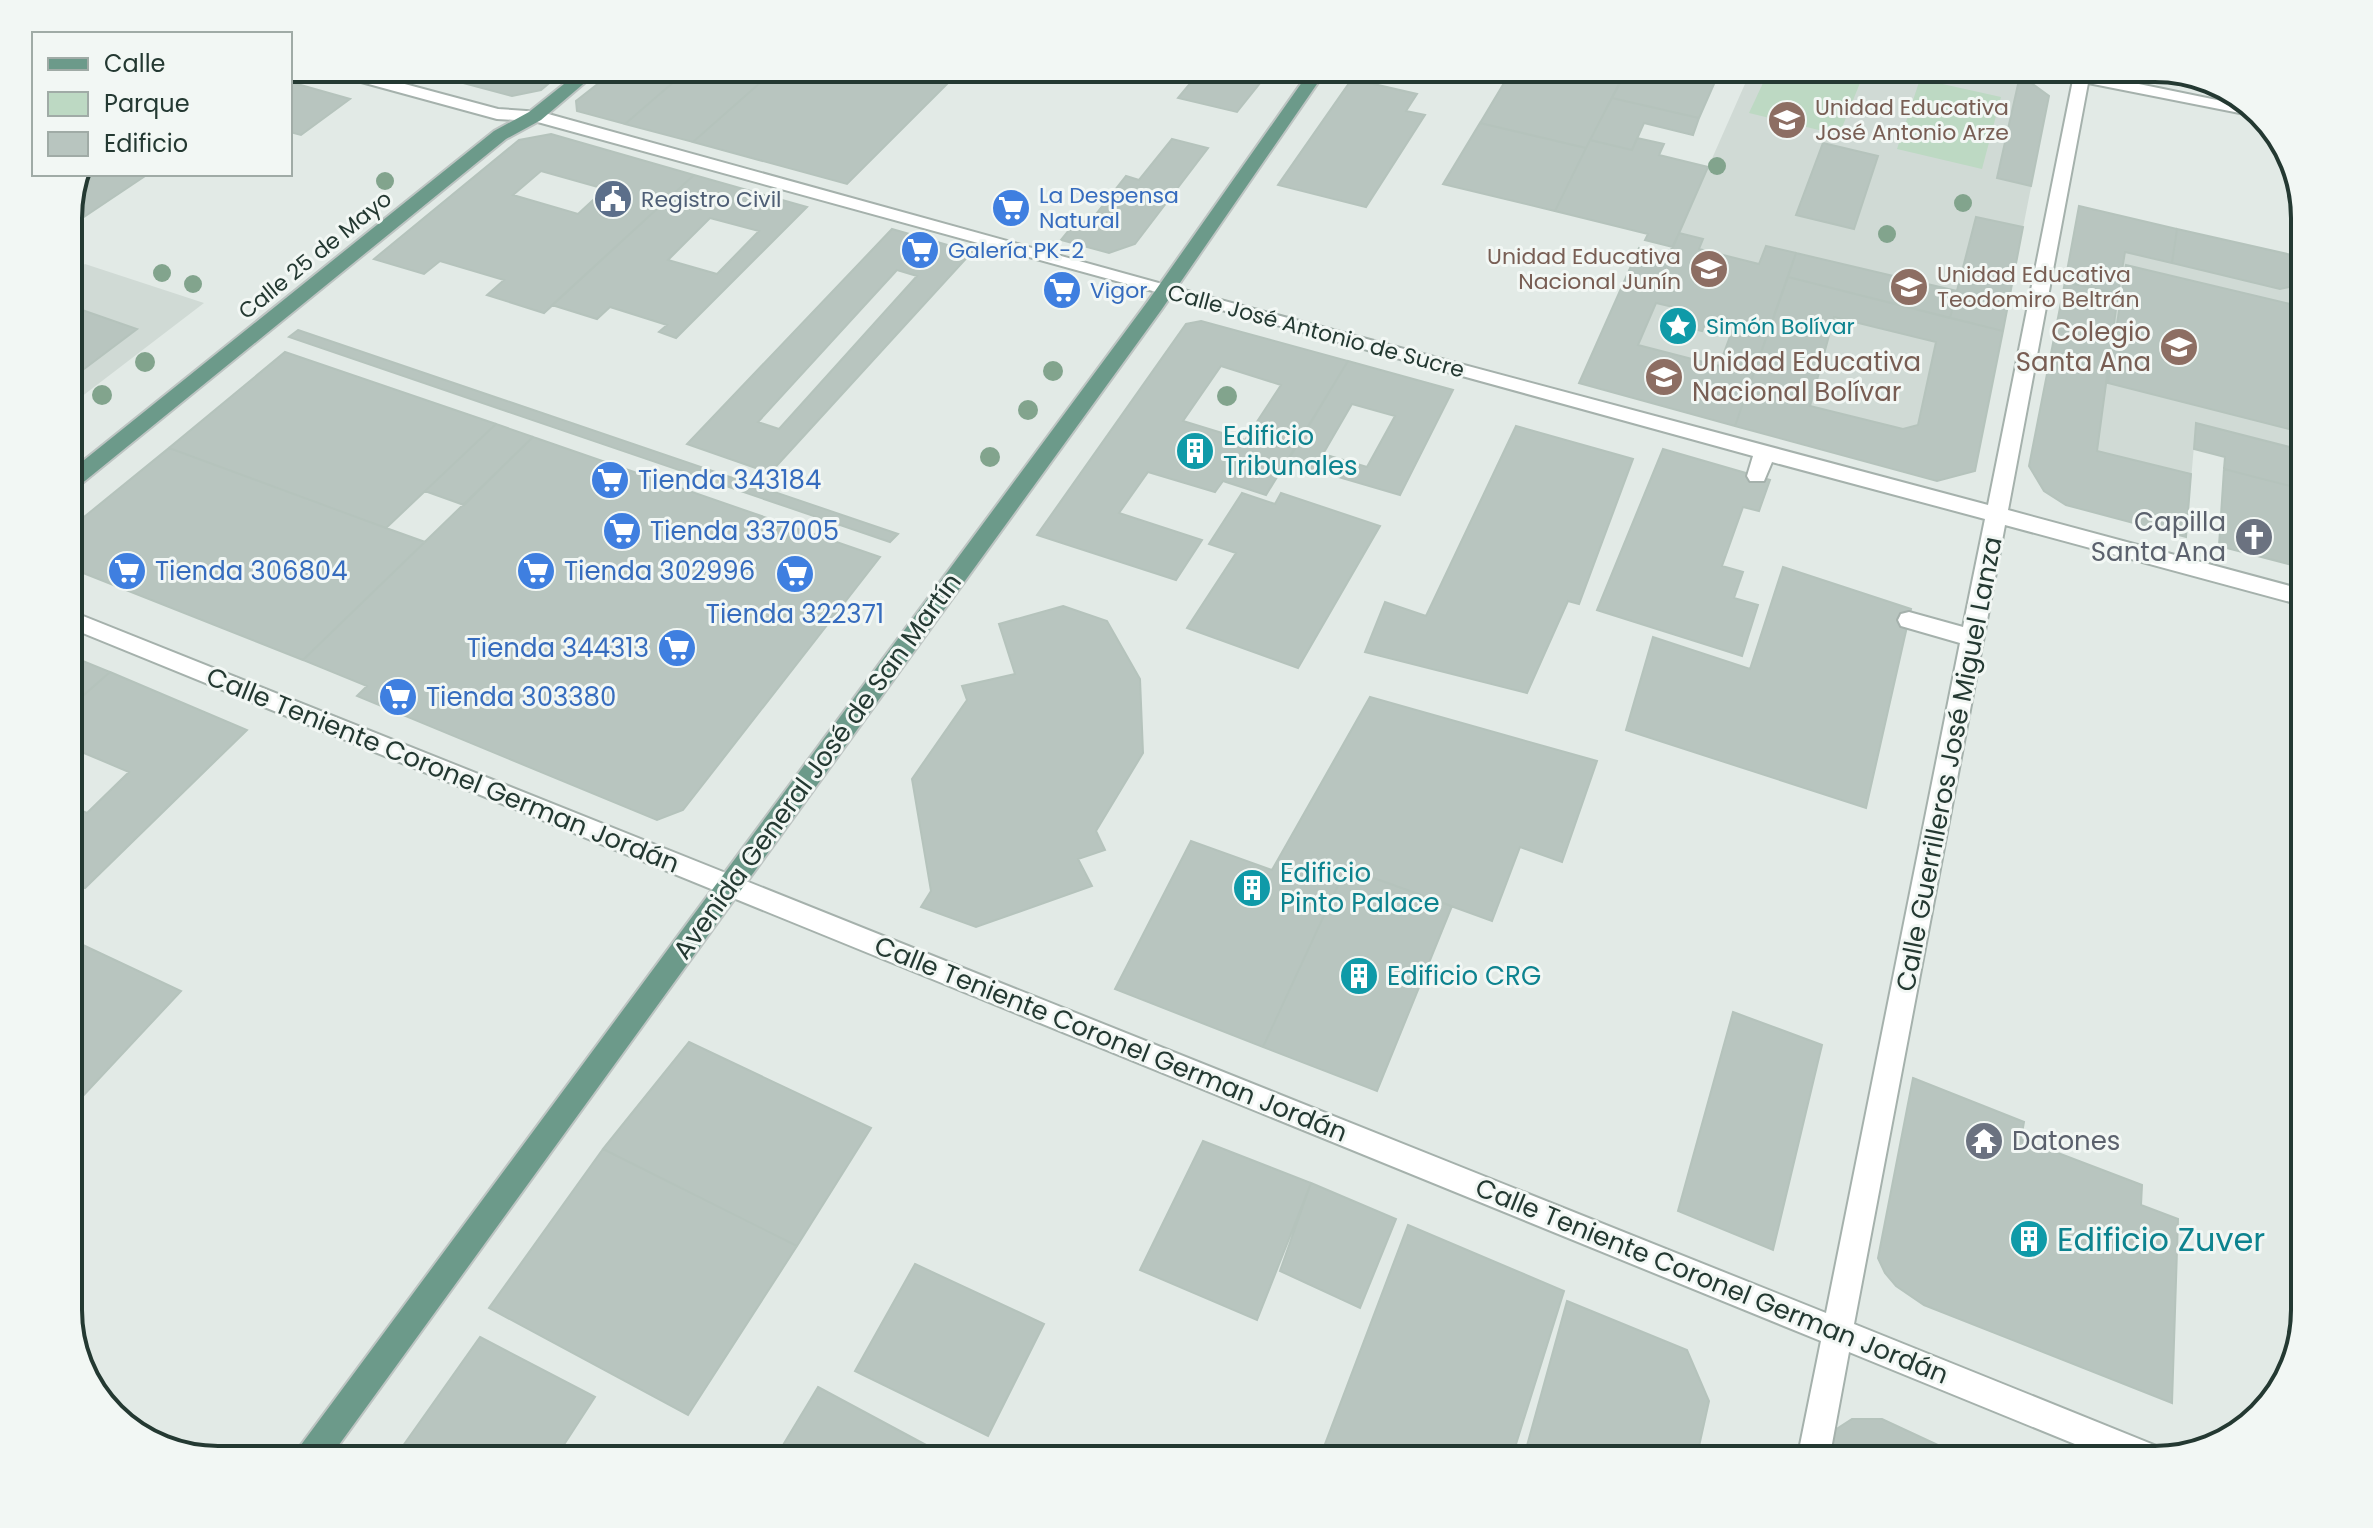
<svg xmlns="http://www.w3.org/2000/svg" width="2373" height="1528" viewBox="0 0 2373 1528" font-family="Poppins,sans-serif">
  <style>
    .built { fill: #d0dad5 }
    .green { fill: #bdd9c3 }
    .building { fill: #b8c5bf; stroke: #b5c3bc; stroke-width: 2; fill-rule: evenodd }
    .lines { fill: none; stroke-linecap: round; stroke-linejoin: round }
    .minor-casing { stroke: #a5b1ac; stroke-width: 4 }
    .major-casing { stroke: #bdc4c2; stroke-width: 4 }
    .minor { fill: #fff; fill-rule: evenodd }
    .major { fill: #6c9a8a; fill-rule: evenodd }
    .tree { fill: #82a48d }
    .labels { text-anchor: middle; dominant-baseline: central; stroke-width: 6; stroke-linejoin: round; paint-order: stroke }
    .far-education-label { font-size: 22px; fill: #785e54; stroke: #f2f7f4; text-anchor: start }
    .far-shop-label { font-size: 22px; fill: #366cbe; stroke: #f2f7f4; text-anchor: start }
    .far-service-label { font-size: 22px; fill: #4e5e75; stroke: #f2f7f4; text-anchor: start }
    .far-street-label { font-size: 22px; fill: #243932; stroke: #f2f7f4 }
    .far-culture-label { font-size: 22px; fill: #0d838f; stroke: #f2f7f4; text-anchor: start }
    .education-label { font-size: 26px; fill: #785e54; stroke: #f2f7f4; text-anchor: end }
    .culture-label { font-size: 26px; fill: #0d838f; stroke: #f2f7f4; text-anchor: start }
    .shop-label { font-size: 26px; fill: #366cbe; stroke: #f2f7f4; text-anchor: start }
    .worship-label { font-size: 26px; fill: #5b616d; stroke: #f2f7f4; text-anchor: end }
    .street-label { font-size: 26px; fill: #243932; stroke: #f2f7f4 }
    .near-culture-label { font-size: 32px; fill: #0d838f; stroke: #f2f7f4; text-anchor: start }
    .rim { fill: none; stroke: #243932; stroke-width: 4 }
  </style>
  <rect width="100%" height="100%" fill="#e2eae6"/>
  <path class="built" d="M1752,68H1960L2030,82L2049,96L1975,471L1937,481L1579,383L1639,248L1669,256Z
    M2177,229L2305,258V451L2196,423L2186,537L2066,505L2044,491L2042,400L2065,282L2118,294L2125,252L2172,263Z
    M85,264L204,303L68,407V276Z"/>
  <path class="green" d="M1770,68H1866L1839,135L1749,113Z
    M1920,79L2001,97L1982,169L1897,149Z"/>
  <path class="building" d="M433,68H567L541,90L512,96L426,73Z
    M618,68H690L625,124L577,111L576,101Z
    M690,68H777L693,142L625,124Z
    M777,68H963L847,184L693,142Z
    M1513,68H1595L1623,76L1586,148L1480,123Z
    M1628,68H1721L1699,118L1612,98Z
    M1202,69L1260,83L1237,112L1178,98Z
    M1352,79L1417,94L1406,111L1425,115L1366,207L1278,185Z
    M2019,80L2030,82L2049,96L2031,186L1997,178Z
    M290,82L350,99L301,135L290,132Z
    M1612,98L1699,118L1693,135L1644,123L1632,150L1590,140Z
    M1480,123L1586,148L1555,211L1443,184Z
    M551,134L694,175L544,313L487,295L504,280L440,261L424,274L374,259L519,140ZM541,171L605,189L578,214L513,195Z
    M1637,138L1664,144L1659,155L1708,167L1673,247L1645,240L1648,234L1555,211L1590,140L1632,150Z
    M1172,139L1208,148L1135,244L1109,253L1061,240L1078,219L1089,223L1126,176L1139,180Z
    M1823,143L1878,156L1854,229L1796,215Z
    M84,174H148L75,223L68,221V209Z
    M694,175L807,207L676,338L659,332L667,325L610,307L597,319L552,305ZM710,218L759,231L717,274L668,260Z
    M2079,206L2177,229L2172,263L2125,252L2118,294L2065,282Z
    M1976,217L2023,227L2003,331L1950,318Z
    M892,229L972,252L770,473L687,444ZM897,270L917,276L779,429L758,422Z
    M2177,229L2305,258V290L2298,285L2280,289L2172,263Z
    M1679,233L1703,239L1699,249L1759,264L1766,246L1796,253L1735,426L1579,383L1639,248L1668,256ZM1656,303L1682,309L1675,324L1702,331L1709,316L1735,323L1719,366L1638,345Z
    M1796,253L1957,291L1950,318L1788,277Z
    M2126,265L2290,304L2305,316V433L2108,383Z
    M1788,277L2003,331L1975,471L1937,481L1735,426ZM1834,317L1936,342L1918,425L1903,429L1810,406Z
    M2065,282L2118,294L2097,451L2191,474L2186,537L2066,505L2044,491L2029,466Z
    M82,310L137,329L68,381V320Z
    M1201,321L1348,361L1266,495L1223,481L1215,492L1148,472L1119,513L1202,540L1176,580L1037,535L1186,324ZM1221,366L1281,385L1245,440L1183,421Z
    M298,330L898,534L890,542L289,337Z
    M285,352L496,424L386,528L169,448Z
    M1348,361L1453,390L1400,495L1287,462ZM1352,404L1395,416L1367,467L1323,454Z
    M2196,423L2305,451L2302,489L2224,469L2225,457L2194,449Z
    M496,424L533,437L464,505L425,491Z
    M1516,426L1633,459L1579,604L1568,601L1527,693L1365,652L1385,602L1426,616Z
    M533,437L880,557L683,810L657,820L357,696L367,686L303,660Z
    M169,448L386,528L425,542L303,660L68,567V530Z
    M1663,449L1770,480L1759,511L1743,507L1722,566L1743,572L1734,598L1758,605L1742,656L1597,610Z
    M2224,469L2302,489L2300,567L2219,546Z
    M1242,493L1275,504L1281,493L1380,526L1298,668L1187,628L1236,553L1209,544Z
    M1783,567L1911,609L1866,808L1626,730L1653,637L1750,669Z
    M1063,606L1107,621L1140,679L1143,753L1096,831L1105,850L1078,859L1092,886L976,927L921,907L931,891L912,779L967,700L962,686L1015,674L999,624Z
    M68,655L110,672L68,709Z
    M110,672L247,730L85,888L68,881V805L87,813L129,772L84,753L68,767V709Z
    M1370,697L1597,761L1562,862L1520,847L1492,921L1346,868L1263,1047L1115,989L1191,841L1272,870Z
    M1346,868L1452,906L1377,1091L1263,1047Z
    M68,938L181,991L68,1112Z
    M1733,1012L1822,1045L1773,1250L1678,1211Z
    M689,1042L871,1128L797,1246L603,1149Z
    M1913,1078L2024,1122L2021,1139L2142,1185L2141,1205L2178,1219L2172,1403L1924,1305L1896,1286L1885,1273L1878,1258Z
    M1203,1141L1311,1183L1257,1320L1140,1270Z
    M603,1149L797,1246L688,1415L489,1308Z
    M1311,1183L1396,1219L1360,1308L1280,1271Z
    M1408,1225L1564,1291L1511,1460H1319Z
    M915,1264L1044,1324L988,1436L855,1371Z
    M1567,1301L1687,1350L1709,1401L1696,1460H1523Z
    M480,1337L595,1397L554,1460H393Z
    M818,1387L954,1460H774Z
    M1852,1419H1882L1970,1460H1818L1832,1432Z
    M1084,1446L1113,1460H1078Z"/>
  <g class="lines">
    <defs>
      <path id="minor" d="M319,68H345L498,109L541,112L1202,295L1988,505L2073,80L2033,71L2031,68L2074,70L2091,68L2090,74L2251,107L2260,117L2088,83L2008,510L2305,590V606L2005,525L1854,1324L2164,1449L2168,1457L2155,1460H2114L1849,1352L1829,1460H1797L1821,1341L68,627V610L1826,1313L1960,643L1901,626L1898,620L1901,614L1909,612L1963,627L1985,519L1772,462L1764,481H1750L1747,476L1753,456L534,121L497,119L321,71Z"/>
      <path id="major" d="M584,68H602L541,120L506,139L75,489L68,491V473L494,131L529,112Z
        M1312,68H1328L1162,309L328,1460H293L298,1449L1148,301Z"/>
    </defs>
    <use href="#minor" class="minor-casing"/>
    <use href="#major" class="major-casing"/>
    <use href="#minor" class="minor"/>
    <use href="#major" class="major"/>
  </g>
  <g class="tree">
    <circle cx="1717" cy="166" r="9"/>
    <circle cx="385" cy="181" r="9"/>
    <circle cx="1963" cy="203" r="9"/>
    <circle cx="1887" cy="234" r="9"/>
    <circle cx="162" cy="273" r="9"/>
    <circle cx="193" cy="284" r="9"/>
    <circle cx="145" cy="362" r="10"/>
    <circle cx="1053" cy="371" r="10"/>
    <circle cx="102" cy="395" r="10"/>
    <circle cx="1227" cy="396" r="10"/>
    <circle cx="1028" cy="410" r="10"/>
    <circle cx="990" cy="457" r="10"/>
  </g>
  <defs>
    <symbol id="school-disc" viewBox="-11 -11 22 22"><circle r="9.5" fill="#8d6e63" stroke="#f2f7f4"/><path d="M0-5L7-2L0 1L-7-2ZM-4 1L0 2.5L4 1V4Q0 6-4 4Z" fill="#fff"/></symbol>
    <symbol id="civic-disc" viewBox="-11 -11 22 22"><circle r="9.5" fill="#5c6f8a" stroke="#f2f7f4"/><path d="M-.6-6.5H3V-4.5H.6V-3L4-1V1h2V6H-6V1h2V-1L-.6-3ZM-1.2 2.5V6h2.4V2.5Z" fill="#fff"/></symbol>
    <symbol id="supermarket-disc" viewBox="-11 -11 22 22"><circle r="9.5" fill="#3f7fe0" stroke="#f2f7f4"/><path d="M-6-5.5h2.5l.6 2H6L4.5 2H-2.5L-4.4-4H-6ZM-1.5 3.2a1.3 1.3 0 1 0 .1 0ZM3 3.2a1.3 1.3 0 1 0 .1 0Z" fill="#fff"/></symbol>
    <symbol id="sight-disc" viewBox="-11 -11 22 22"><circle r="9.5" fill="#0f9aa8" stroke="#f2f7f4"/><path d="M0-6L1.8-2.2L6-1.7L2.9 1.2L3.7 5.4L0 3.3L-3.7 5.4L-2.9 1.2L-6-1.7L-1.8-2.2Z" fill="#fff"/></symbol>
    <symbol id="building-disc" viewBox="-11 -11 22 22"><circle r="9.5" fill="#0f9aa8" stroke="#f2f7f4"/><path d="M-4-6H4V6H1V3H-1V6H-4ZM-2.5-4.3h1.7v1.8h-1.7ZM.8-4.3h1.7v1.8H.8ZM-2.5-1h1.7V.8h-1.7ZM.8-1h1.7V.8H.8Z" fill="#fff"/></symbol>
    <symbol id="church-disc" viewBox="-11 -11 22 22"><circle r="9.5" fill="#6b7280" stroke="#f2f7f4"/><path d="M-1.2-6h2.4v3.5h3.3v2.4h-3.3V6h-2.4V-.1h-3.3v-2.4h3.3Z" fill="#fff"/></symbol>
    <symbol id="temple-disc" viewBox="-11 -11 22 22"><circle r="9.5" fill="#6b7280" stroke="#f2f7f4"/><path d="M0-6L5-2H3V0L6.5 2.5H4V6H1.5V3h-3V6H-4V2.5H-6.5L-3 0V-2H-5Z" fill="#fff"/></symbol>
  </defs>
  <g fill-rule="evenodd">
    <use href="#school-disc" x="1765" y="98" width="44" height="44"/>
    <use href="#civic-disc" x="591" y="177" width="44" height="44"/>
    <use href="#supermarket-disc" x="989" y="186" width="44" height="44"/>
    <use href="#supermarket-disc" x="898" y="228" width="44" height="44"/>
    <use href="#school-disc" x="1687" y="247" width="44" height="44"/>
    <use href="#school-disc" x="1887" y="265" width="44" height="44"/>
    <use href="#supermarket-disc" x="1040" y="268" width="44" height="44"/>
    <use href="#sight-disc" x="1656" y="304" width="44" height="44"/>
    <use href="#school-disc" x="2157" y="325" width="44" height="44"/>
    <use href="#school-disc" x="1642" y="355" width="44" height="44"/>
    <use href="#building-disc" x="1173" y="429" width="44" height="44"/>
    <use href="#supermarket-disc" x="588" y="458" width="44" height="44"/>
    <use href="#supermarket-disc" x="600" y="509" width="44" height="44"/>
    <use href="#church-disc" x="2232" y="515" width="44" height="44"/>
    <use href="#supermarket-disc" x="105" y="549" width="44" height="44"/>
    <use href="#supermarket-disc" x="514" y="549" width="44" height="44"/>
    <use href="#supermarket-disc" x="773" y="552" width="44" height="44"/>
    <use href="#supermarket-disc" x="655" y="626" width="44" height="44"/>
    <use href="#supermarket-disc" x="376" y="675" width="44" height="44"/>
    <use href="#building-disc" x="1230" y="866" width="44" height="44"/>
    <use href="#building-disc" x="1337" y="954" width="44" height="44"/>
    <use href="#temple-disc" x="1962" y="1119" width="44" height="44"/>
    <use href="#building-disc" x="2007" y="1217" width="44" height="44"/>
  </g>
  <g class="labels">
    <g class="far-education-label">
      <text x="1815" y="107">Unidad Educativa<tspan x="1815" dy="25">José Antonio Arze</tspan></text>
      <text x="1681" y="256" text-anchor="end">Unidad Educativa<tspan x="1681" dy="25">Nacional Junín</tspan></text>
      <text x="1937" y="274">Unidad Educativa<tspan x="1937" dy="25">Teodomiro Beltrán</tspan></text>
    </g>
    <g class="far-shop-label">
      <text x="1039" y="195">La Despensa<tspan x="1039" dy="25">Natural</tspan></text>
      <text x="948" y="250">Galería PK-2</text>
      <text x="1090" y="290">Vigor</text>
    </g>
    <g class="far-service-label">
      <text x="641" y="199">Registro Civil</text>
    </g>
    <g class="far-street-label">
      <text transform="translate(315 255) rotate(-39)">Calle 25 de Mayo</text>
      <text transform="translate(1316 331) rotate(15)">Calle José Antonio de Sucre</text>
    </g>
    <g class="far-culture-label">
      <text x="1706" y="326">Simón Bolívar</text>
    </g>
    <g class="education-label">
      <text x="2151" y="332">Colegio<tspan x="2151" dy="30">Santa Ana</tspan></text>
      <text x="1692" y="362" text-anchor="start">Unidad Educativa<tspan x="1692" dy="30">Nacional Bolívar</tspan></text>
    </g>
    <g class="culture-label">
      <text x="1223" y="436">Edificio<tspan x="1223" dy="30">Tribunales</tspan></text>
      <text x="1280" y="873">Edificio<tspan x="1280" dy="30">Pinto Palace</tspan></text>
      <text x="1387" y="976">Edificio CRG</text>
    </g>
    <g class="shop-label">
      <text x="638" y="480">Tienda 343184</text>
      <text x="650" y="531">Tienda 337005</text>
      <text x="155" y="571">Tienda 306804</text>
      <text x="564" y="571">Tienda 302996</text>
      <text x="795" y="614" text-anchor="middle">Tienda 322371</text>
      <text x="649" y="648" text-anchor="end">Tienda 344313</text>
      <text x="426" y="697">Tienda 303380</text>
    </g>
    <g class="worship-label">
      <text x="2226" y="522">Capilla<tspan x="2226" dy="30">Santa Ana</tspan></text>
      <text x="2012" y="1141" text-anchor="start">Datones</text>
    </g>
    <g class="street-label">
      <text transform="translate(1949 764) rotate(-79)">Calle Guerrilleros José Miguel Lanza</text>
      <text transform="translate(817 766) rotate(-54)">Avenida General José de San Martín</text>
      <text transform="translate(443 770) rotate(22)">Calle Teniente Coronel German Jordán</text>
      <text transform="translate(1111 1039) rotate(22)">Calle Teniente Coronel German Jordán</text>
      <text transform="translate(1712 1281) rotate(22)">Calle Teniente Coronel German Jordán</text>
    </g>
    <g class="near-culture-label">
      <text x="2057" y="1239">Edificio Zuver</text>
    </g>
  </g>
  <path d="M0 0H2373V1528H0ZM218 82H2155A136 136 0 0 1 2291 218V1310A136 136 0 0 1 2155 1446H218A136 136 0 0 1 82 1310V218A136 136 0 0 1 218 82Z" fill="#f2f7f4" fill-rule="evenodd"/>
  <path class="rim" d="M218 82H2155A136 136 0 0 1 2291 218V1310A136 136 0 0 1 2155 1446H218A136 136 0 0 1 82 1310V218A136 136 0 0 1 218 82Z"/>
  <rect x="32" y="32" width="260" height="144" fill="#f2f7f4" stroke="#a0aba6" stroke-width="2"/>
  <rect x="48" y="58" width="40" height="12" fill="#6c9a8a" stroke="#a0aba6" stroke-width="2"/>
  <text x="104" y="72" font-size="24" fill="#243932">Calle</text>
  <rect x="48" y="92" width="40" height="24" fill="#bdd9c3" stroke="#a0aba6" stroke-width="2"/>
  <text x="104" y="112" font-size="24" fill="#243932">Parque</text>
  <rect x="48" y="132" width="40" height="24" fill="#b8c5bf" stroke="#a0aba6" stroke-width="2"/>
  <text x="104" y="152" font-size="24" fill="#243932">Edificio</text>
</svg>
